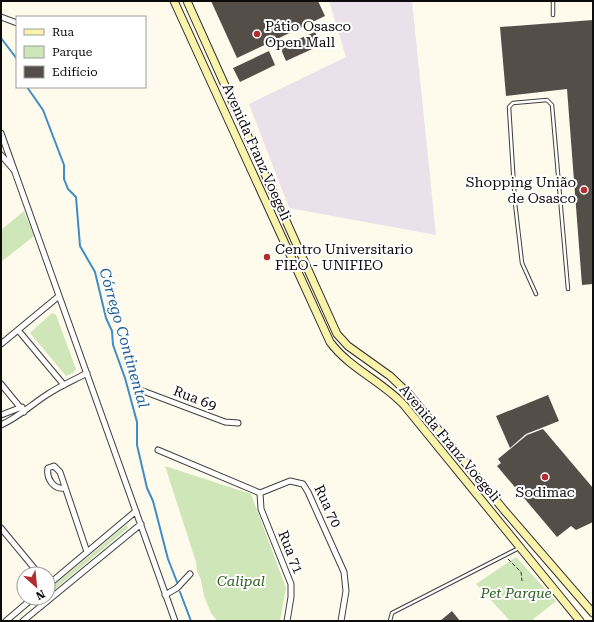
<svg xmlns="http://www.w3.org/2000/svg" width="594" height="622" viewBox="0 0 594 622" font-family="'Roboto Serif',serif">
  <style>
    .industrial { fill: #eae1eb }
    .green { fill: #cfe6b9 }
    .lines { fill: none; stroke-linecap: round; stroke-linejoin: round }
    .stream { stroke: #408cc5; stroke-width: 2 }
    .building { fill: #544e49 }
    .lane-casing { stroke: #3f3f3f; stroke-width: 4.5 }
    .street-casing { stroke: #3f3f3f; stroke-width: 7 }
    .secondary-casing { stroke: #2e2e2e; stroke-width: 9 }
    .path { stroke: #2e2e2e; stroke-width: 1; stroke-dasharray: 4 2; stroke-linecap: butt }
    .lane { stroke: #fff; stroke-width: 2.5 }
    .street { stroke: #fff; stroke-width: 5 }
    .secondary { stroke: #faf3ac; stroke-width: 7 }
    .poi-dot { fill: #b32d30; stroke: #fff; stroke-width: 1.5 }
    .labels { text-anchor: middle; dominant-baseline: central; stroke-width: 4; stroke-linejoin: round; paint-order: stroke }
    .poi-label { font-size: 14px; fill: #0c0c0c; stroke: #fff; text-anchor: start }
    .street-label { font-size: 14px; fill: #0c0c0c; stroke: #fff }
    .park-label { font-size: 14px; font-style: italic; fill: #2c6021; stroke: #fff }
    .water-label { font-size: 15px; font-style: italic; fill: #1e5e96; stroke: #fff }
  </style>
  <rect width="100%" height="100%" fill="#fefbed"/>
  <path class="industrial" d="M329,1H412L436,235L289,208L249,104L346,57Z"/>
  <path class="green" d="M24,211L34,236L1,262V230Z
    M52,313L56,315L76,369L73,373L66,376L30,333Z
    M165,466L251,494L286,588L280,621H217L211,613L204,596L201,580L197,571L196,562Z
    M126,525L128,528L48,595V590Z
    M516,557L556,601L531,621H510L476,584Z"/>
  <g class="lines">
    <path class="stream" d="M1,38L17,59
      M27,87L43,110L64,165V179L68,189L76,197L80,246L95,272L106,318L112,331L113,345L125,378L137,422V445L147,488L153,501L168,559L177,582
      M180,592L191,621"/>
  </g>
  <path class="building" d="M211,1H318L325,16L237,58Z
    M593,20V284L582,285L567,89L506,96L500,27Z
    M315,32L321,45L286,61L280,47Z
    M269,51L275,65L240,82L233,68Z
    M548,395L559,421L526,434L510,448L496,416Z
    M543,429L593,488V522L576,530L571,526L557,537L497,466L501,463L498,459L527,435Z
    M452,611L460,621H440Z"/>
  <g class="lines">
    <defs>
      <path id="lane" d="M553,15V1
        M536,294L522,263L515,203L509,107L513,103L547,100L552,105L568,289
        M390,621L392,613L519,548"/>
      <path id="street" d="M1,17L17,23
        M1,133L175,621
        M1,155L14,170
        M18,330L64,385
        M1,344L59,296
        M1,384L24,412
        M143,391L225,422L238,423
        M1,415L22,407
        M1,425C19,417 32,404 48,394C60,386 74,380 87,373
        M158,450L260,493L290,481L303,484L308,492L344,572L346,591L341,621
        M65,488C54,490 46,479 48,468L54,466L60,472L87,552
        M260,493L261,509L291,584V597L287,621
        M1,528L39,574
        M48,585L136,511
        M165,595L177,588L190,574
        M6,621L33,598
        M23,621L141,524"/>
      <path id="secondary" d="M174,1L330,342C350,369 382,381 404,405L580,621
        M187,1L337,334L348,346L390,376L409,394L504,510L593,613"/>
    </defs>
    <use href="#lane" class="lane-casing"/>
    <use href="#street" class="street-casing"/>
    <use href="#secondary" class="secondary-casing"/>
    <path class="path" d="M508,559L521,572L522,581"/>
    <use href="#lane" class="lane"/>
    <use href="#street" class="street"/>
    <use href="#secondary" class="secondary"/>
  </g>
  <g class="poi-dot">
    <circle cx="257" cy="34" r="4"/>
    <circle cx="584" cy="190" r="4"/>
    <circle cx="267" cy="257" r="4"/>
    <circle cx="545" cy="477" r="4"/>
  </g>
  <g class="labels">
    <g class="poi-label">
      <text x="265" y="26">Pátio Osasco<tspan x="265" dy="16">Open Mall</tspan></text>
      <text x="576" y="182" text-anchor="end">Shopping União<tspan x="576" dy="16">de Osasco</tspan></text>
      <text x="275" y="249">Centro Universitario<tspan x="275" dy="16">FIEO - UNIFIEO</tspan></text>
      <text x="545" y="492" text-anchor="middle">Sodimac</text>
    </g>
    <g class="street-label">
      <text transform="translate(257 152) rotate(66)">Avenida Franz Voegeli</text>
      <text transform="translate(195 398) rotate(21)">Rua 69</text>
      <text transform="translate(450 443) rotate(50)">Avenida Franz Voegeli</text>
      <text transform="translate(328 506) rotate(65)">Rua 70</text>
      <text transform="translate(291 552) rotate(68)">Rua 71</text>
    </g>
    <g class="park-label">
      <text x="241" y="581">Calipal</text>
      <text x="516" y="593">Pet Parque</text>
    </g>
    <g class="water-label">
      <text transform="translate(124 338) rotate(74)">Córrego Continental</text>
    </g>
  </g>
  <rect width="594" height="622" fill="none" stroke="#0c0c0c" stroke-width="4"/>
  <rect x="16" y="16" width="130" height="72" fill="#ffffff" stroke="#9e9e9e"/>
  <rect x="24" y="29" width="20" height="6" fill="#faf3ac" stroke="#9e9e9e"/>
  <text x="52" y="36" font-size="12" fill="#0c0c0c">Rua</text>
  <rect x="24" y="46" width="20" height="12" fill="#cfe6b9" stroke="#9e9e9e"/>
  <text x="52" y="56" font-size="12" fill="#0c0c0c">Parque</text>
  <rect x="24" y="66" width="20" height="12" fill="#544e49" stroke="#9e9e9e"/>
  <text x="52" y="76" font-size="12" fill="#0c0c0c">Edifício</text>
  <g transform="translate(36 586) rotate(153)"><circle r="19" fill="#ffffff" stroke="#9e9e9e"/>
  <path d="M0-3L7 15L0 10L-7 15Z" fill="#b32d30"/>
  <text y="-6" font-size="11" font-weight="bold" text-anchor="middle" fill="#0c0c0c">N</text>
  </g>
</svg>
